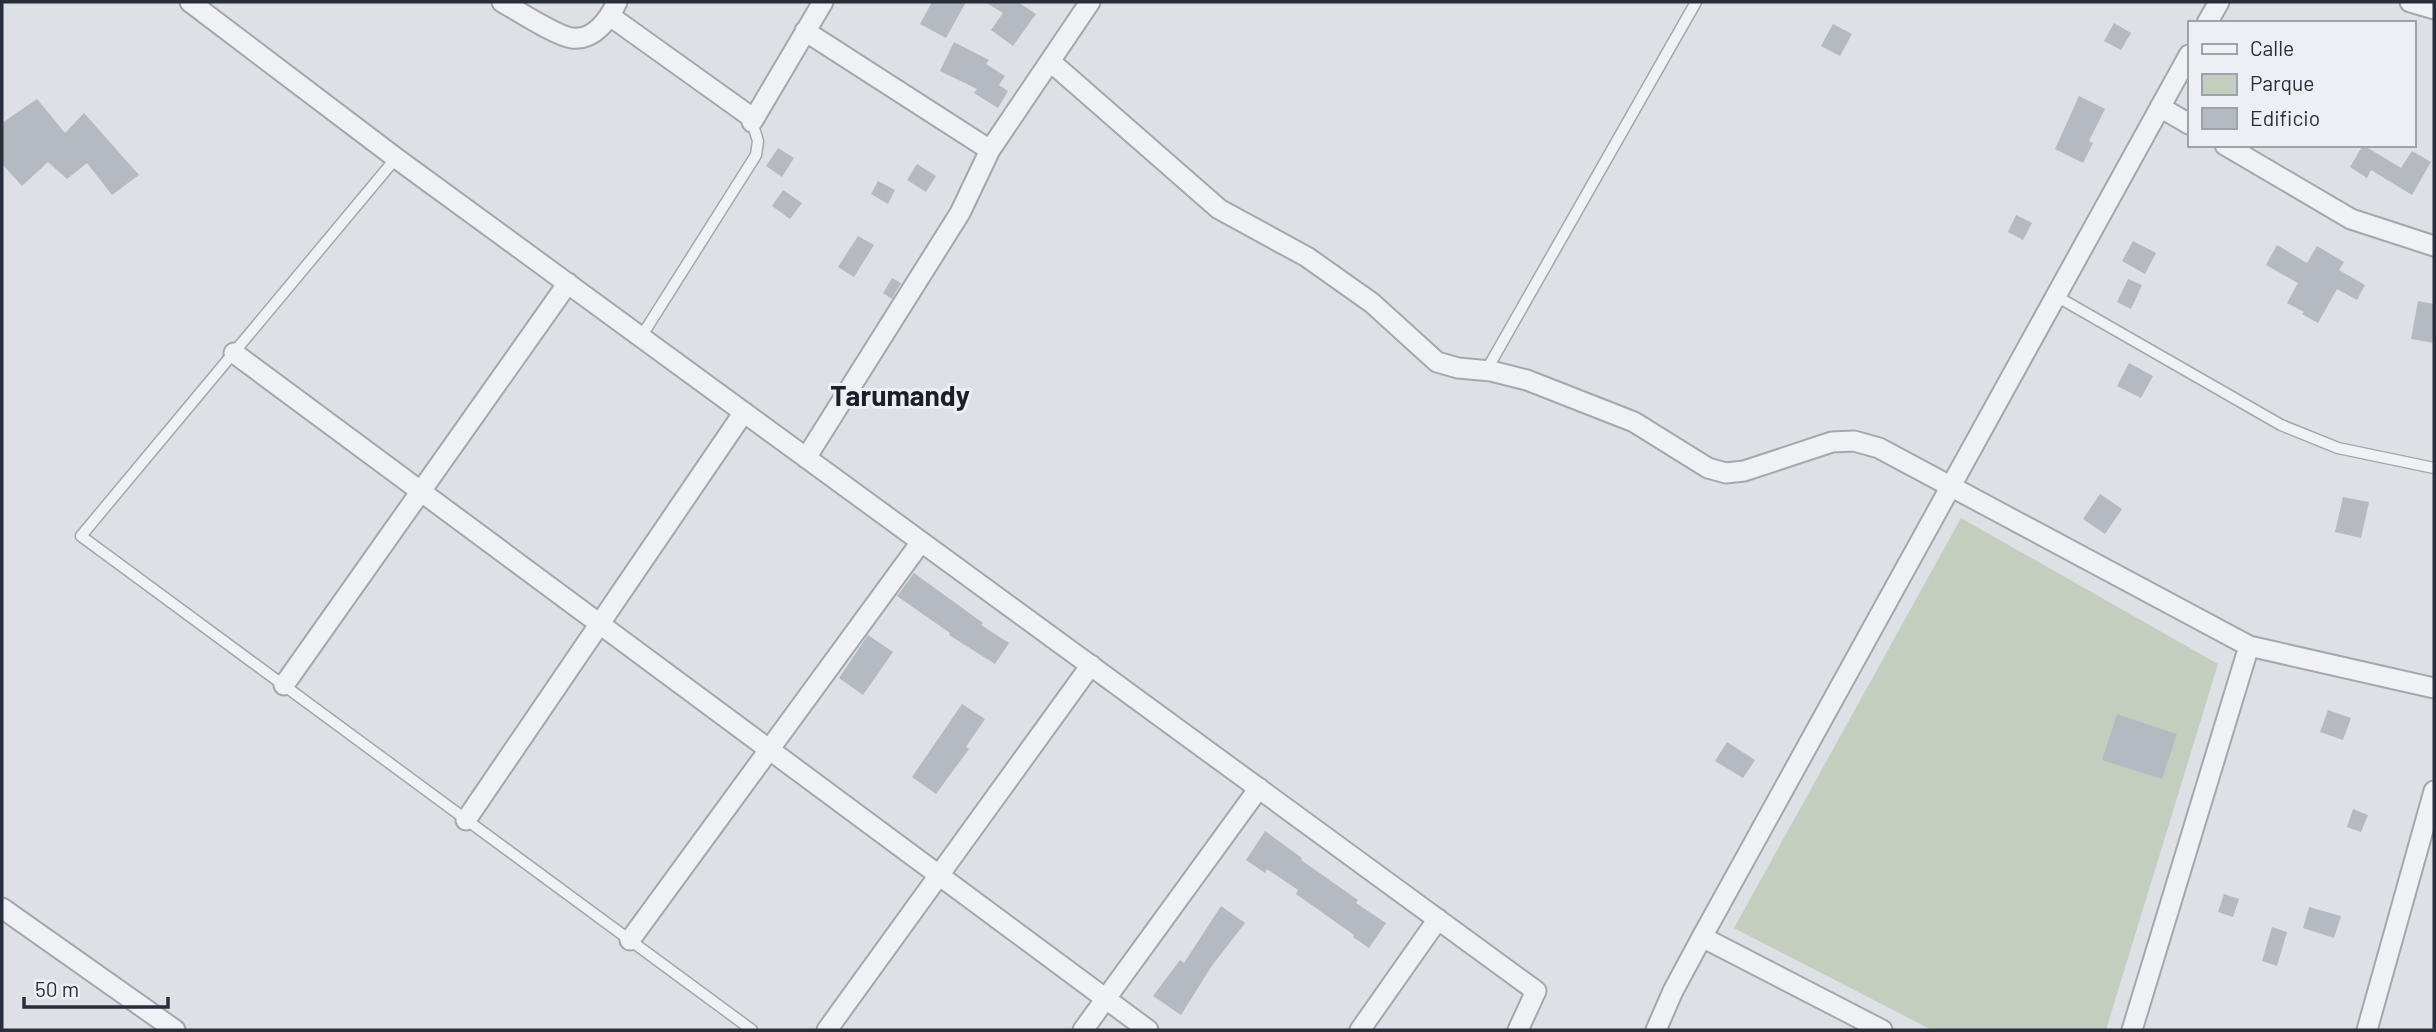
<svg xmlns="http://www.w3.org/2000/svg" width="2436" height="1032" viewBox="0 0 2436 1032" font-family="Barlow,sans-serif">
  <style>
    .green { fill: #c3cebf }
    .building { fill: #b5bac1 }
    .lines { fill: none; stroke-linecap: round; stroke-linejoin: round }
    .lane-casing { stroke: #a3a7ae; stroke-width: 13 }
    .street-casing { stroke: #a3a7ae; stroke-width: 23 }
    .lane { stroke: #eff1f4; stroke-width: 10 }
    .street { stroke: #eff1f4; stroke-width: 19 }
    .labels { text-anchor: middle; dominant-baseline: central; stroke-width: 6; stroke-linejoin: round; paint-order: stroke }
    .district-label { font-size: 28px; font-weight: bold; fill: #1a202a; stroke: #eceff3 }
  </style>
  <rect width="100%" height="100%" fill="#dde0e5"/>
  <path class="green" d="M1961,518L2218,664L2106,1030H1932L1734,928Z"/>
  <path class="building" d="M932,2H966L946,38L920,24Z
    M985,2H1018L1036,14L1013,46L991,30L1003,13Z
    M2114,23L2131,33L2121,50L2104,41Z
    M1833,24L1852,34L1840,56L1821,46Z
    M954,42L989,60L986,64L1005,76L999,85L1008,91L998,108L974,93L977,89L940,71Z
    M2079,96L2105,109L2089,141L2093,143L2083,163L2055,149Z
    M37,99L65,133L84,113L139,175L112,195L87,163L67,179L48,162L22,186L2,164V123Z
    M2363,145L2401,168L2412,151L2431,162L2412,195L2371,170L2367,178L2350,167Z
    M778,148L794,158L782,177L766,166Z
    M917,164L936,176L926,192L907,180Z
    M878,181L895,190L888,204L871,194Z
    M783,190L802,203L790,219L772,206Z
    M2016,215L2032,223L2023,240L2008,232Z
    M858,236L874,245L854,277L838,267Z
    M2133,241L2156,253L2145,274L2122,261Z
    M2277,245L2307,263L2317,246L2344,262L2339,270L2365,285L2357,300L2337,289L2318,323L2302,314L2304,312L2287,303L2298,283L2266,265Z
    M892,278L901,283L892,299L883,293Z
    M2128,279L2142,285L2131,309L2117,302Z
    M2418,301L2434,304V343L2411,339Z
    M2129,363L2153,376L2141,398L2117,386Z
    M2100,494L2122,509L2105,534L2083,519Z
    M2343,497L2369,502L2361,538L2335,532Z
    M914,573L983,623L981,625L1009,643L995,664L949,635L950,633L897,596Z
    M868,635L893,652L863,695L839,678Z
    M962,704L985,719L966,747L969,749L936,794L912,777Z
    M2328,710L2351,718L2343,740L2320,732Z
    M2117,714L2177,734L2162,779L2102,760Z
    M1727,742L1755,760L1743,778L1715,761Z
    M2353,809L2368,815L2361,832L2347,827Z
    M1265,831L1302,858L1301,860L1358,900L1356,903L1386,923L1369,948L1353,937L1354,935L1296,894L1298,890L1267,869L1265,873L1246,860Z
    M2224,894L2239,899L2233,917L2218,912Z
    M1221,906L1245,923L1211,967L1181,1015L1153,996L1180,960L1184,963Z
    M2309,907L2341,916L2334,938L2303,928Z
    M2272,927L2287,932L2277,966L2262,961Z"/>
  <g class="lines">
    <defs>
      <path id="lane" d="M396,158L81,536L752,1030
        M2056,296L2281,425L2338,448L2434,468
        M641,337L756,155L758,141L752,122
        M1486,371L1696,2"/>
      <path id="street" d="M190,2L396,158L1536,991L1518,1030
        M502,2C517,10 556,36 572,38C594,41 609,19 617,2
        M2410,2L2434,9
        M610,16L754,119
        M2207,23L2219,2
        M805,31L990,150
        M1051,62L1219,209L1307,257L1372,303L1437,362L1458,368L1491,371L1527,380L1634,422L1708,468L1726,473L1744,471L1832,442L1854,441L1879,448L2249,646L2434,688
        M2160,107L2189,124
        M752,122L823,2
        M2225,145L2351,219L2434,246
        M234,353L1148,1030
        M806,458L960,213L990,150L1090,2
        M284,685L568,283
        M466,820L744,412
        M2,908L175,1030
        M1702,937L1882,1030
        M630,940L921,542
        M827,1030L1091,665
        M1083,1030L1259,788
        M1360,1030L1438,919
        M1656,1030L1673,991L1702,937L2189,55
        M2132,1030L2249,646
        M2367,1030L2434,791"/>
    </defs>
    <use href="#lane" class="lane-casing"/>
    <use href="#street" class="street-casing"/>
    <use href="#lane" class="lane"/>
    <use href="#street" class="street"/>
  </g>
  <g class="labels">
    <g class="district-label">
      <text x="900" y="395">Tarumandy</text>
    </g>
  </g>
  <rect width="2436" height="1032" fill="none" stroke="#282f3a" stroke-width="7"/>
  <rect x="2188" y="21" width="228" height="126" fill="#eceff3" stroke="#9ea2a9" stroke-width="2"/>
  <rect x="2202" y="44" width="35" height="10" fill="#eff1f4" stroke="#9ea2a9" stroke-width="2"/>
  <text x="2250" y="56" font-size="21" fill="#282f3a">Calle</text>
  <rect x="2202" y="74" width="35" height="21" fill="#c3cebf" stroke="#9ea2a9" stroke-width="2"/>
  <text x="2250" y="91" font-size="21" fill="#282f3a">Parque</text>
  <rect x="2202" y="108" width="35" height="21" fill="#b5bac1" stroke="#9ea2a9" stroke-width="2"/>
  <text x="2250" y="126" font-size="21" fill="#282f3a">Edificio</text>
  <path d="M24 997v10h144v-10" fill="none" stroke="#282f3a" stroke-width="3.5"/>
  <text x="35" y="997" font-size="21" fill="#282f3a" stroke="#eceff3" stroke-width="5" paint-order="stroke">50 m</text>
</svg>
